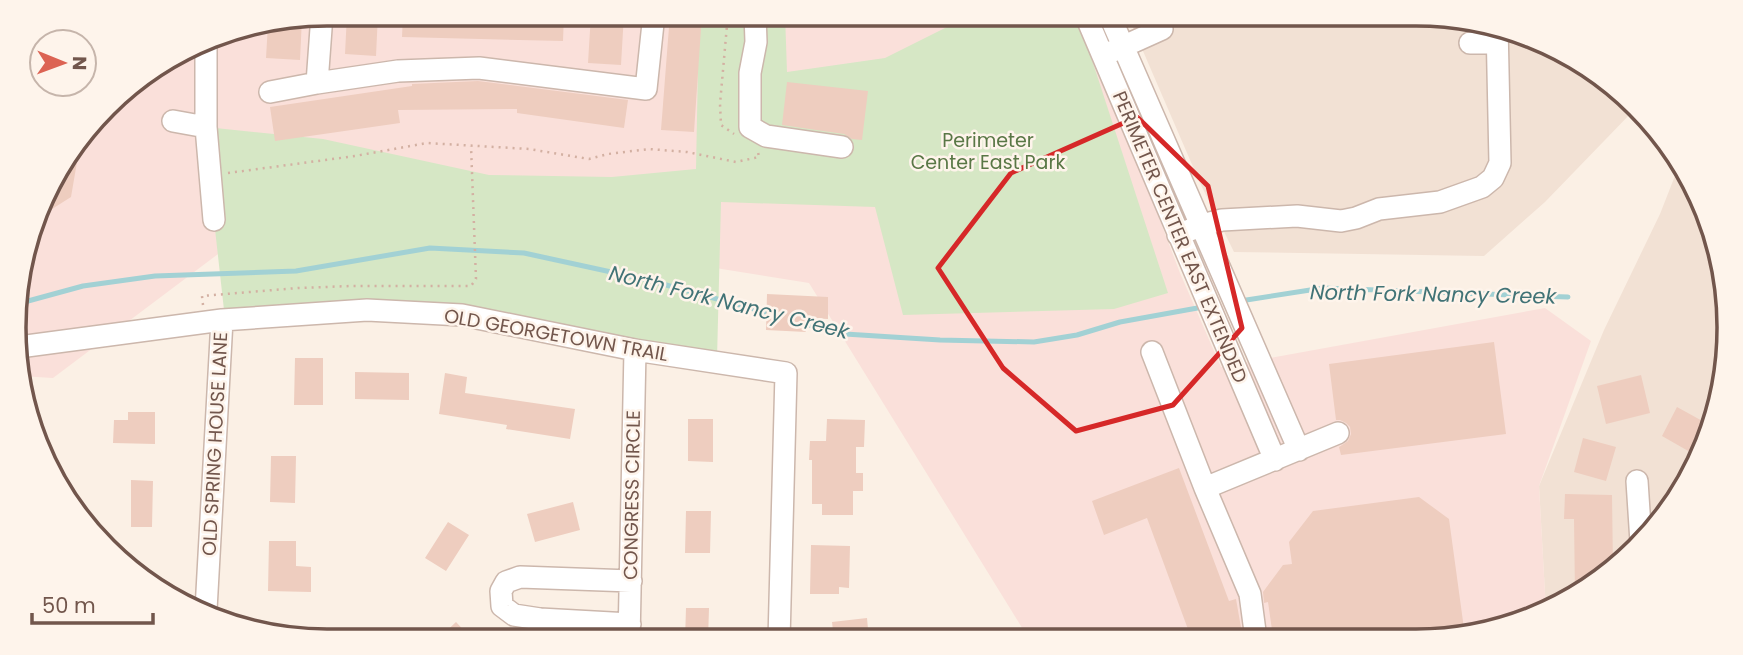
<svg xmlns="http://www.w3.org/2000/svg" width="1743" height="655" viewBox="0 0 1743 655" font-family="Poppins,sans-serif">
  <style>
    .residential { fill: #f2e1d4 }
    .commercial { fill: #fae0da }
    .green { fill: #d6e7c5 }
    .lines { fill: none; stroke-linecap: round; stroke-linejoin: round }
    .stream { stroke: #a2d1d4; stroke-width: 5 }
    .building { fill: #eecdbf }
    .minor-casing { stroke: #ccb7ac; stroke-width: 24 }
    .path { stroke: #d3b0a2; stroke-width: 2.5; stroke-dasharray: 2 5; stroke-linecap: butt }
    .minor { stroke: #fff; stroke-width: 21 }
    .marked { fill: none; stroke: #d62828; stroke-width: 5; stroke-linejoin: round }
    .labels { text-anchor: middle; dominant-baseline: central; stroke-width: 5; stroke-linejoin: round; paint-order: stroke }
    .park-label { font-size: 19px; fill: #597745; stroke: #fef4eb }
    .street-label { font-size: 19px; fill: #72564c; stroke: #fef4eb }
    .water-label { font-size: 21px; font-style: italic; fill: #417376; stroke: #fef4eb }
    .rim { fill: none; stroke: #72564c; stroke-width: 3.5 }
  </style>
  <rect width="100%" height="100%" fill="#fbf0e5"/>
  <path class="residential" d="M1127,14H1415L1497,25L1607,79L1634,110L1545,202L1484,256L1234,252L1200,183Z
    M1680,163L1687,171L1726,287L1718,409L1676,501L1622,563L1554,609L1546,611L1539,486L1604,330L1660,214Z"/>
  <path class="commercial" d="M328,14H1074L1153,202L1180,273L1221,367L1545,308L1591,341L1539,486L1546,611L1457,638L1029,639L809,283L290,200L53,378L20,376L17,286L56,171L121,92L226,31Z"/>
  <path class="green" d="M699,14H785L787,72L885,58L973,14H1077L1168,293L1114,309L903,315L875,207L721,202L717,359L462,322L225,319L214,220L206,127L323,139L489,175L612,177L696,169Z"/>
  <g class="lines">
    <path class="stream" d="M1240,301L1323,288L1568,297
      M17,304L83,286L155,276L296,271L430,248L524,253L648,280L772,314
      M801,323L845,334L940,340L1034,342L1077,335L1120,322L1203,307"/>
  </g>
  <path class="building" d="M347,14H378L376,56L345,54Z
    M403,14H564L563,41L402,37Z
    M591,14H624L621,65L588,63Z
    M672,14H702L694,132L661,130L669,27H671Z
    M809,14H852L853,23L811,27Z
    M302,18L300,60L266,58L268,24Z
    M478,81L628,100L624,128L517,113V109L398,110L400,123L275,141L270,107L412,86V84Z
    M787,82L868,91L862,140L852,139L844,134L782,125Z
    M65,160L77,162L71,197L41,216L56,171Z
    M767,294L828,297V319L807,318L806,332L766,330Z
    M1494,342L1506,434L1341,455L1339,447L1348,441L1351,434L1350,427L1346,423L1340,420H1336L1329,364Z
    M295,358H323V405H294Z
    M355,372L409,373V400L355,399Z
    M445,373L467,377L465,393L575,409L570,439L506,429L507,425L439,414Z
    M1641,375L1650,413L1606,424L1597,386Z
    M1677,407L1706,423L1690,452L1662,436Z
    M128,412H155V444L113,443L114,420H128Z
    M688,419H713V462L688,461Z
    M827,419L865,420L864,447H856V473H863V491H853V515H822V504H812V460H809L810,441H826Z
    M1583,438L1616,447L1606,481L1574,472Z
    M271,456H296L295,503L270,502Z
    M1179,468L1229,601L1236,599L1243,639H1190L1189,632L1147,518L1104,535L1092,501Z
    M131,480L153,481L152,527H131Z
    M1565,494L1612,495L1613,569L1575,595L1574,519H1564Z
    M1419,497L1449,519L1465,636L1449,625L1439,638L1287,639V635L1273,637L1268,602L1264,603L1263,592L1283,565L1292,564L1289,542L1313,511Z
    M573,502L580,530L535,542L527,514Z
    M686,511H711L710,553H685Z
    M448,522L469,535L446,571L425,558Z
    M269,541H296V566L311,567V592L268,591Z
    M811,545L850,546L849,588L839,587V594H810Z
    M686,608H709L708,640H685Z
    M867,618L869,640H834L832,622Z
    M456,622L474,641H436Z"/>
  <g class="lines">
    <defs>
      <path id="minor" d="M755,14L756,42L750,73V127L766,136L842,147
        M1085,14L1275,460
        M1109,14L1299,450
        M322,15L317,83L398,71L479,68L646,89L654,14
        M206,43V127L214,220
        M1470,43H1497
        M1111,52L1162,29L1155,14
        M270,92L317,83
        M173,121L206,127
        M1178,235L1202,225L1222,220L1297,216L1341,221L1356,218L1379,209L1440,202L1482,187L1493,178L1500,163L1497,25
        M19,347L222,320L367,310L462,315L635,350L786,373L779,640
        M1152,352L1205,488L1250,594L1256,639
        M1637,481L1641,542
        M1205,488L1338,433
        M206,610L222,320
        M630,624L540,619L514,615L502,606L501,591L506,582L520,577L631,581
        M629,640L635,350"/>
    </defs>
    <use href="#minor" class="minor-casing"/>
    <path class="path" d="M728,14L720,104L721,125L734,134
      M228,173L355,156L427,143L529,149L589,159L608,154L649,149L687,152L736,162L759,157L758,152
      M203,305L202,296L298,288L351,286H471L476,279L471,146"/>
    <use href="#minor" class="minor"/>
  </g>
  <path class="marked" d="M1137,117L1208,186L1242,328L1173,405L1076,431L1003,368L938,268L1011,173Z"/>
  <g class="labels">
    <g class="park-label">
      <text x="988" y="140">Perimeter<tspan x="988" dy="22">Center East Park</tspan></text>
    </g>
    <g class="street-label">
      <text transform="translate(1180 237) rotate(67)">PERIMETER CENTER EAST EXTENDED</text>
      <text transform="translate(556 335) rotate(10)">OLD GEORGETOWN TRAIL</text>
      <text transform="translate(215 444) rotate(-87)">OLD SPRING HOUSE LANE</text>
      <text transform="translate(632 495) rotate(-89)">CONGRESS CIRCLE</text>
    </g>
    <g class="water-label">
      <text transform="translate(1433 294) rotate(1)">North Fork Nancy Creek</text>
      <text transform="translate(729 302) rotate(14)">North Fork Nancy Creek</text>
    </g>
  </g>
  <path d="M0 0H1743V655H0ZM327 26H1416A301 301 0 0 1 1717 327V328A301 301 0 0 1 1416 629H327A301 301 0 0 1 26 328V327A301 301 0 0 1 327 26Z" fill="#fef4eb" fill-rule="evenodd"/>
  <path class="rim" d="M327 26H1416A301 301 0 0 1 1717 327V328A301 301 0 0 1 1416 629H327A301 301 0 0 1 26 328V327A301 301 0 0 1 327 26Z"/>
  <g transform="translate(63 63) rotate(91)"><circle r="33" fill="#fef4eb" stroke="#c6b5ab" stroke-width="2"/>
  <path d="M0-5L12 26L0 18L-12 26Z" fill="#dc6353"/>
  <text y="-10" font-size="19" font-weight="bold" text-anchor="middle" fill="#72564c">N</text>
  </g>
  <path d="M32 613v10h121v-10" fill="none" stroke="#72564c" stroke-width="3.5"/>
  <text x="42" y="613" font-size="21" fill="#72564c" stroke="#fef4eb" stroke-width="5" paint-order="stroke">50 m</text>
</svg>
